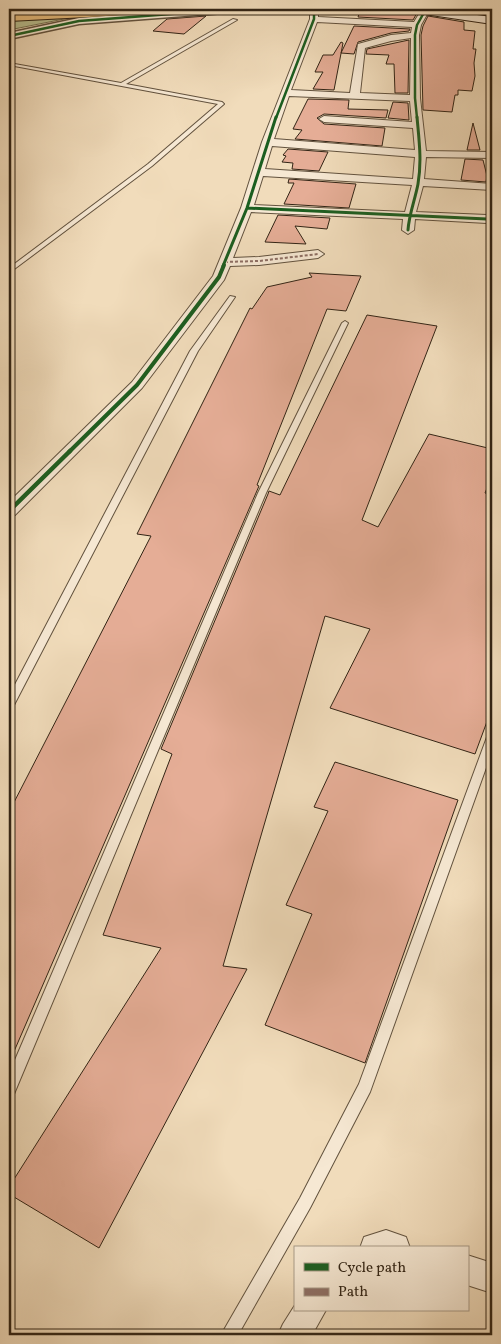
<svg xmlns="http://www.w3.org/2000/svg" width="501" height="1344" viewBox="0 0 501 1344" font-family="Vollkorn,serif">
  <style>
    .green { fill: #b9c091; stroke: #767253 }
    .building { fill: #e5ad96; stroke: #322415 }
    .lines { fill: none; stroke-linecap: round; stroke-linejoin: round }
    .service-casing { stroke: #62523e; stroke-width: 2 }
    .minor-casing { stroke: #62523e; stroke-width: 2 }
    .tertiary-casing { stroke: #62523e; stroke-width: 3 }
    .secondary-casing { stroke: #322415; stroke-width: 2 }
    .trunk-casing { stroke: #322415; stroke-width: 2 }
    .service { fill: #f6e8d3; fill-rule: evenodd }
    .minor { fill: #f6e8d3; fill-rule: evenodd }
    .tertiary { fill: #f6e8d3; fill-rule: evenodd }
    .secondary { fill: #f6e8d3; fill-rule: evenodd }
    .trunk { fill: #e8be7e; fill-rule: evenodd }
    .quiet { stroke: #8d6e63; stroke-width: 2; stroke-dasharray: 3 2; stroke-linecap: butt }
    .cycleway-far3-casing { stroke: #f6e8d3; stroke-width: 4 }
    .cycleway-far2-casing { stroke: #f6e8d3; stroke-width: 5 }
    .cycleway-far1-casing { stroke: #f6e8d3; stroke-width: 6 }
    .cycleway-casing { stroke: #f6e8d3; stroke-width: 8 }
    .cycleway-far3 { stroke: #1b5e20; stroke-width: 2.5 }
    .cycleway-far2 { stroke: #1b5e20; stroke-width: 3 }
    .cycleway-far1 { stroke: #1b5e20; stroke-width: 4 }
    .cycleway { stroke: #1b5e20; stroke-width: 4.5 }
  </style>
  <rect width="100%" height="100%" fill="#f1dcbb"/>
  <filter id="stains"><feTurbulence type="fractalNoise" baseFrequency=".004" numOctaves="4"/><feColorMatrix values="0 0 0 0 .2 0 0 0 0 .09 0 0 0 0 .02 0 0 0 .5 -.17"/></filter>
  <radialGradient id="worn" r=".72"><stop offset=".6" stop-color="#630" stop-opacity="0"/><stop offset="1" stop-color="#630" stop-opacity=".3"/></radialGradient>
  <path class="green" d="M69,18L9,30V21Z"/>
  <path class="building" d="M360,9H411L417,13L413,20L358,17L359,14H364Z
    M206,16L184,34L153,31L167,19Z
    M428,16L464,22V30L475,31L473,49H476L474,63L475,76L472,91L458,90V95H455L452,112L423,110L421,35L423,26Z
    M354,26L410,29L409,31L391,33L358,42L354,54L341,53Z
    M409,40L408,93H395L394,64H386L389,55L366,54L367,49Z
    M341,42L343,43L334,90L313,89L323,72H315L323,55H333Z
    M308,99L349,100L348,109L388,110L386,118L324,114L317,118L324,124L385,128L382,146L295,139L302,130L293,129Z
    M393,102L408,103L409,120L388,118Z
    M473,123L480,150H467Z
    M288,149L328,152L319,171L292,169L293,163L282,162L286,156L283,155Z
    M465,159L483,160L487,176L486,182L461,180Z
    M289,179L356,184L349,208L284,204L294,183H288Z
    M278,215L330,218L327,229L295,226L306,244L265,242Z
    M309,273L361,276L346,311L327,309L257,485L259,486L9,1063V812L151,536L137,534L250,308L252,309L267,287L312,277Z
    M367,315L437,326L362,520L378,527L429,434L492,449V476L485,493L492,495V708L475,754L330,708L370,629L325,616L223,966L247,969L99,1248L9,1194V1187L161,948L103,935L172,754L161,749L268,494L269,491L280,495Z
    M335,762L458,800L365,1063L265,1025L312,914L286,905L328,811L314,807Z"/>
  <g class="lines">
    <defs>
      <path id="service" d="M233,19L237,20L126,84L222,102L224,104L152,166L9,273V268L148,164L218,104L9,65V63L121,83Z
        M230,296L235,297L198,351L14,705L13,708L9,709V696L190,351Z
        M345,321L348,323L266,493L14,1094L9,1096V1074L258,493L342,323Z
        M492,733V751L370,1092L310,1208L238,1335H221L300,1198L359,1084L487,737L488,734Z"/>
      <path id="minor" d="M310,9H318V17L414,22L422,9H430L421,25L419,35L420,98L426,151L492,152V158L426,157L424,179L492,184V190L423,186L416,212L487,215L491,216L492,220L487,223L415,219L414,230L408,234L402,230L403,219L251,212L233,258L259,257L318,250L324,254L318,258L259,265L230,266L224,280L142,388L15,515L9,516V502L132,382L213,276L241,208L262,142L310,19ZM317,22L412,27L411,33L391,35L358,44L350,93L291,90ZM411,38L410,95L360,93L365,48L391,41ZM289,96L410,101L412,122L324,116L319,119L324,122L413,128L415,150L274,139ZM272,146L415,157L413,179L265,169ZM263,176L412,185L405,212L254,205Z
        M386,1230L406,1237L410,1248H360L364,1237Z
        M467,1255L492,1263V1293L467,1285Z
        M295,1305V1310H326L312,1335H278L283,1324Z"/>
      <path id="tertiary" d="M199,9H242L237,12L79,24L9,39V33L79,18Z"/>
      <path id="secondary" d="M413,9H432L492,17V24L424,14Z"/>
      <path id="trunk" d="M121,9H189L183,12L9,21V15Z"/>
    </defs>
    <use href="#service" class="service-casing"/>
    <use href="#minor" class="minor-casing"/>
    <use href="#tertiary" class="tertiary-casing"/>
    <use href="#secondary" class="secondary-casing"/>
    <use href="#trunk" class="trunk-casing"/>
    <use href="#service" class="service"/>
    <use href="#minor" class="minor"/>
    <use href="#tertiary" class="tertiary"/>
    <use href="#secondary" class="secondary"/>
    <use href="#trunk" class="trunk"/>
    <path class="quiet" d="M9,10L39,9
      M225,262L259,261L318,254"/>
    <defs>
      <path id="cycleway-far3" d="M9,36L79,21L237,9
        M276,118L314,19V9
        M417,118L415,98V35L417,25L426,9"/>
      <path id="cycleway-far2" d="M247,208L487,219
        M408,230C409,214 415,200 418,184C422,161 419,140 417,117
        M223,266L247,208L276,117"/>
      <path id="cycleway-far1" d="M69,452L137,385L219,277L224,265"/>
      <path id="cycleway" d="M9,511L70,451"/>
    </defs>
    <use href="#cycleway-far3" class="cycleway-far3-casing"/>
    <use href="#cycleway-far2" class="cycleway-far2-casing"/>
    <use href="#cycleway-far1" class="cycleway-far1-casing"/>
    <use href="#cycleway" class="cycleway-casing"/>
    <use href="#cycleway-far3" class="cycleway-far3"/>
    <use href="#cycleway-far2" class="cycleway-far2"/>
    <use href="#cycleway-far1" class="cycleway-far1"/>
    <use href="#cycleway" class="cycleway"/>
  </g>
  <rect width="501" height="1344" fill="none" stroke="#f1dcbb" stroke-width="30"/>
  <rect x="10" y="10" width="481" height="1324" fill="none" stroke="#322415" stroke-width="2.5"/>
  <rect x="15" y="15" width="471" height="1314" fill="none" stroke="#322415"/>
  <rect x="294" y="1246" width="175" height="65" fill="#f6e8d3" stroke="#a89a87"/>
  <rect x="304" y="1263" width="25" height="8" fill="#1b5e20" stroke="#a89a87"/>
  <text x="338" y="1272" font-size="15" fill="#322415">Cycle path</text>
  <rect x="304" y="1288" width="25" height="8" fill="#8d6e63" stroke="#a89a87"/>
  <text x="338" y="1296" font-size="15" fill="#322415">Path</text>
  <rect width="100%" height="100%" filter="url(#stains)"/>
  <rect width="100%" height="100%" fill="url(#worn)"/>
</svg>
